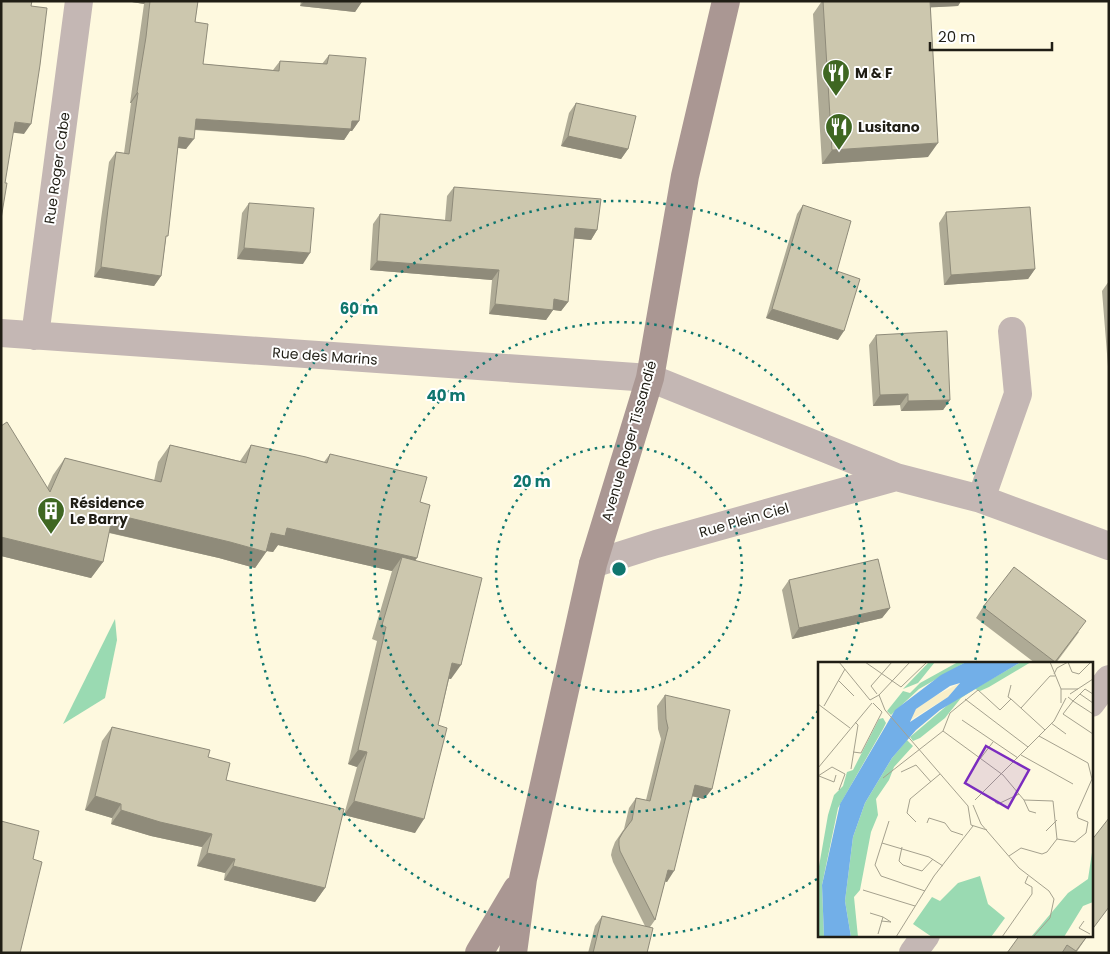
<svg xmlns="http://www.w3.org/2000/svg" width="1110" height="954" viewBox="0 0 1110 954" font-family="Poppins,sans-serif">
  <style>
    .green { fill: #9adab2 }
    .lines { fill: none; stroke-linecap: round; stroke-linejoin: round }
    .minor { stroke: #c4b7b4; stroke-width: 28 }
    .secondary { stroke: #aa9793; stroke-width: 28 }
    .wall { fill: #afab96 }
    .shaded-wall { fill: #8f8b7a }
    .building { fill: #ccc7ae; stroke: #8f8b7a }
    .ring { fill: none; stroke: #0f766e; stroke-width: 2.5; stroke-dasharray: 2.5 5 }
    .labels { text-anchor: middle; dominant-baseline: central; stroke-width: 4; stroke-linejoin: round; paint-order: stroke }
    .poi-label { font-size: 14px; font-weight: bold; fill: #201e15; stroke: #fff; text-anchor: start }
    .street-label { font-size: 14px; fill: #201e15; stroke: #fff }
    .inset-road { fill: none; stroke: #a5a18e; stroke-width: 1 }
    .view { fill: #7b2cbf; fill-opacity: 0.15; stroke: #7b2cbf; stroke-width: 2.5 }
    .inset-edge { fill: none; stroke: #201e15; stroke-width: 2.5 }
    .centre { fill: #0f766e; stroke: #fff; stroke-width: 2.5 }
    .ring-label { font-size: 15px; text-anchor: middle; font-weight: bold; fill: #0f766e; stroke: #fff; stroke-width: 4; stroke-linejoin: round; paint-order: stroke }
  </style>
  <rect width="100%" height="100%" fill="#fef9df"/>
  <path class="green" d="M115,619L117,640L105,698L63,724Z"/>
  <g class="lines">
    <path class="minor" d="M1,333L650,378L896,477L981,499L1109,546
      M35,336L79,1
      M981,499L1018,394L1012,331
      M593,564L656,544L896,477
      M1091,703L1109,679
      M913,953L926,935"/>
    <path class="secondary" d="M479,953L517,889
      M513,953L523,879L593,564L650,378L685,176L726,1"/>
  </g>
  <path class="wall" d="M132,1H198L195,22L203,64L273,70L280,61L322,64L329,55L359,121L352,131H350L344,140L195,130L186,149L178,148L161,276L154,286L94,277L101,219L109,162L116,152L124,153L131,103H130L138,47L144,4L132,2Z
    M301,1H362L355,12L300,6Z
    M822,1H961L958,6L931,7L928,157L822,164L813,14Z
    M576,103L628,149L621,159L561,146L569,113Z
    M454,187L597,230L591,240L574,238L568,302L561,311L553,310L546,320L489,314L492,280L370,270L373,224L380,214L445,220L447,196Z
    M249,203L303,264L237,259L242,213Z
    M803,205L838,340L766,318L797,214Z
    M946,212L1035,269L1028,279L944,285L939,223Z
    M1109,281V379L1102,291Z
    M876,335L950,400L943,410L901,411L900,405L873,406L869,345Z
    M1,426L47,488L53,475L65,458L154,481L158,462L170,445L240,461L251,445L324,462L330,454L420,502L415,561L451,679H449L438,725L415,833L344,815L357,767L348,764L377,641L372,639L392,571L278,545L273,552L267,551L255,568L219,558L109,533L103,562L91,578L1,556Z
    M789,580L890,608L882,618L792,639L782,590Z
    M983,607L1079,632L1056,663H1035L976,618Z
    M665,695L712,789L704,799L692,796L667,882L665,881L655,920L650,927L647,953H588L595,926L602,916L645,926L613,862L611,855L612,850L615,842L624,829L629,808L636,798L646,800L661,739L658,729L657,706Z
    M112,727L208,757L226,780L325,888L315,902L224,880L225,873L197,866L202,847L151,836L111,824L112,818L85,810L102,741Z
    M1088,935L1076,953H1007Z"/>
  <path class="shaded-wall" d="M132,1H146L144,4L132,2Z
    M304,1H358L362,2L355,12L300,6Z
    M925,1H961L958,6L920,8Z
    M137,92L138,93L131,103H130Z
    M196,119L352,121H359L352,131H350L344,140L189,129Z
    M15,122L31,124L24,134L8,132Z
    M568,136L628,149L621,159L561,146Z
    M179,137L194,139L186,149L172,147Z
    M938,143L928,157L822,164L832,150Z
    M575,228L597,230L591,240L568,238Z
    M244,248L310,253L303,264L237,259Z
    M377,261L499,270L492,280L370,270Z
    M101,267L161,276L154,286L94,277Z
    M1035,269L1028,279L944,285L951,275Z
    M554,299L568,302L561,311L547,309Z
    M495,304L553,310L546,320L489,314Z
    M772,309L844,331L838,340L766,318Z
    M908,394L900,405L873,406L880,395Z
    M950,400L943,410L901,411L908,401Z
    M113,514L230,542L266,552L255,568L219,558L102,531Z
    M287,528L417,558L405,574L402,557L392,571L278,545L273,552L260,550L271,533Z
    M1,537L103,562L91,578L1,556Z
    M890,608L882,618L792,639L799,628Z
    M452,663L461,665L451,679L442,677Z
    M358,750L367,752L357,767L348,764Z
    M695,785L712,789L704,799L687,795Z
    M95,796L121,804L112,818L85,810Z
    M354,801L424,819L415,833L344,815Z
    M121,810L212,834L202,847L151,836L111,824Z
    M207,853L235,859L225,873L197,866Z
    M233,866L325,888L315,902L224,880Z
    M668,870L674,871L667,882L660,880Z"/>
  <path class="building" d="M1,1H32L31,6L47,8L40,65L31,124L15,122L5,183H7L1,219Z
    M150,1H198L195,22L208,24L203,64L279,71L280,61L327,64L329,55L366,58L359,121H352L351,129L196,119L194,139L179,137L168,236H166L161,276L101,267L108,209L116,152L129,154L138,93L137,92L146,37Z
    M823,1H930L938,143L832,150Z
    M576,103L636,116L628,149L568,136Z
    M454,187L601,199L597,230L575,228L568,302L554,299L553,310L495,304L499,270L377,261L380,214L451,221Z
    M249,203L314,208L310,253L244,248Z
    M803,205L851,221L837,271L860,279L844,331L772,309Z
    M1030,207L1035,269L951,275L946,212Z
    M947,331L950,400L908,401V394L880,395L876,335Z
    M7,422L50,492L65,458L161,482L170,445L246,463L251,445L306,457L327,463L330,454L427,477L420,502L430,505L417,558L287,528L285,536L271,533L266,552L230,542L113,514L103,562L1,537V426Z
    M402,557L482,578L461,665L452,663L438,725L447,728L424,819L354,801L367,752L358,750L386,627L382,625Z
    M878,559L890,608L799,628L789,580Z
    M1014,567L1086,621L1055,662L983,607Z
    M665,695L730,710L712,789L695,785L674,871L668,870L655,920L620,851L619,845V839L623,832L632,820L636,798L650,801L668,728L666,719Z
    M112,727L210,750L208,757L230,763L226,780L344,809L325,888L233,866L235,859L207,853L212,834L160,822L121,810V804L95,796Z
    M1109,818V907L1091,931V841Z
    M1,821L39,831L33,859L42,862L20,953H1Z
    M602,916L653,928L647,953H593Z
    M1020,935H1088L1076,951L1067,945L1062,953H1007Z"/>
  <g class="ring">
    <circle cx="619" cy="569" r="123"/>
    <path d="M818 711A245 245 0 1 1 846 661"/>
    <path d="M817 879A368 368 0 1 1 975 661"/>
  </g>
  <defs>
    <symbol id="restaurant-pin" viewBox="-11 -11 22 30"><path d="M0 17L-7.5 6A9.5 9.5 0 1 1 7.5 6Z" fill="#3f6722" stroke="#fff"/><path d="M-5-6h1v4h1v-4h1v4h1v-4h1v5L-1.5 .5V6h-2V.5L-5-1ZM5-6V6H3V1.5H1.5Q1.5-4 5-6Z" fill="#fff"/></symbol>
    <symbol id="building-pin" viewBox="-11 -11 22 30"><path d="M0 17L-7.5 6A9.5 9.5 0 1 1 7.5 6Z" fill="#3f6722" stroke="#fff"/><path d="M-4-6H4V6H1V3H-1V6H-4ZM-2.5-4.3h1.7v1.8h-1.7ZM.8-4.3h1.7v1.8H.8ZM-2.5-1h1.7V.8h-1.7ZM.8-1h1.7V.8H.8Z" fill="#fff"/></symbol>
  </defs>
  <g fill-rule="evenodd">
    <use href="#restaurant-pin" x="820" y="57" width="32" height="43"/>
    <use href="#restaurant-pin" x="823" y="111" width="32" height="43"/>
    <use href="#building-pin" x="35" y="495" width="32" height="43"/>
  </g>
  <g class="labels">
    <g class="poi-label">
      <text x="855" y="73">M &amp; F</text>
      <text x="858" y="127">Lusitano</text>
      <text x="70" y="503">Résidence<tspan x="70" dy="16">Le Barry</tspan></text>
    </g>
    <g class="street-label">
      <text transform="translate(57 168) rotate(-82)">Rue Roger Cabe</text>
      <text transform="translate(325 356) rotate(4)">Rue des Marins</text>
      <text transform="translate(629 441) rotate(-74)">Avenue Roger Tissandié</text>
      <text transform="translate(744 520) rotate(-16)">Rue Plein Ciel</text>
    </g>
  </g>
  <g transform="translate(818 662)">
    <rect width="275" height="275" fill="#fef9df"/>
    <path d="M111,0H117L100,21L85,27ZM140,0H148L101,27L73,53L69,49L85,29L92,31L102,21ZM203,0H213L171,25L162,29L157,27L143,36L127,56L102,76L95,79L92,75L132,41ZM65,56L68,61L65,67L20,146L4,223L6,275H0V210L10,153L16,133L25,124L29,110L35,108L61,57ZM89,78L95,84L76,105L71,118L58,137L60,153L53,170L42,228L36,235L40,275H33L27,239L35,175L47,141L74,96ZM275,184V240L265,244L246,275H213L250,231L270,217ZM162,214L170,242L187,256L173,275H114L95,262L114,235L122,239L140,221Z" fill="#9adab2"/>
    <path d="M142,21L130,35L91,59L98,47L109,38Z" fill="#f8efc9"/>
    <path d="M148,0H203L122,48L98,68L74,96L47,141L35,175L27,239L33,275H6L4,223L22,142L77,48L123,13ZM142,21L130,35L92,60L98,47L132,24Z" fill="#72afe8" fill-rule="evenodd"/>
    <path class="inset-road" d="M21,0L52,38M47,0L83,25L109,0M232,0L243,27M250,0L254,10L261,12L272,1M236,12L239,6L250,0M20,18L36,34M59,32L53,24L74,0M252,32L275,17M262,32L275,41M275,32L267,27L255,39L275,52M61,33L92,0M250,35L255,39L245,52L275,72M147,37L210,85M193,37L190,35L193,23M52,38L61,33L67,48L150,144L153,163L169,168M243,41V27H260M0,42L32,66M6,44L27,7M203,46L232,14H237M144,58L200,96M233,61L248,72M125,69L185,113L206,138L235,139L239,177L229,190L224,192L203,186L191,194M221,74L270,101L274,117L259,151L260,156L270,160L268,171L257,180L239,177M35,90L43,91L64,50L55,41M203,93L255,122M162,97L175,80M0,106L54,41M33,107L40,63L37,60M83,110L98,103L113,120M0,114L14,105L27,112L21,128M1,114L16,120L18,113M65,116L125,69L132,51L160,28L182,48L193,37L227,68M157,138L236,59L248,36M206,138L211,149L218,151M177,140L180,142L201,132M155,143L163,162L201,206L231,229L236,237L232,256L215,275M71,159L57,203L63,214L107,229M98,160L89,151L92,137L122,112M109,161L111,156L127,161L133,169L145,173M228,169L239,158M64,181L111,195L125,204M84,185L81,199L85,203L104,209L115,197M45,228L97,244M52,251L65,255L60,272M63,259L73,260L65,255M266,259L261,266L272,272M78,275L116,214L155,164M184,275L214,232V225L207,221L210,214"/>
    <path class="view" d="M168,84L211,108L190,146L147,121Z"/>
    <rect width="275" height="275" class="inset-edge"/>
  </g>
  <circle cx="619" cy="569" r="8" class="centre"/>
  <g class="ring-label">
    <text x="359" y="314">60 m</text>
    <text x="446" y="401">40 m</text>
    <text x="532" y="487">20 m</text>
  </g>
  <rect width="1110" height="954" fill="none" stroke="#201e15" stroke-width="5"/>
  <path d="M930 42v8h122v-8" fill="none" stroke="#201e15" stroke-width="2.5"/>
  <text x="938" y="42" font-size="15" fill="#201e15" stroke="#ffffff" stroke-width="4" paint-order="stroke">20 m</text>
</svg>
